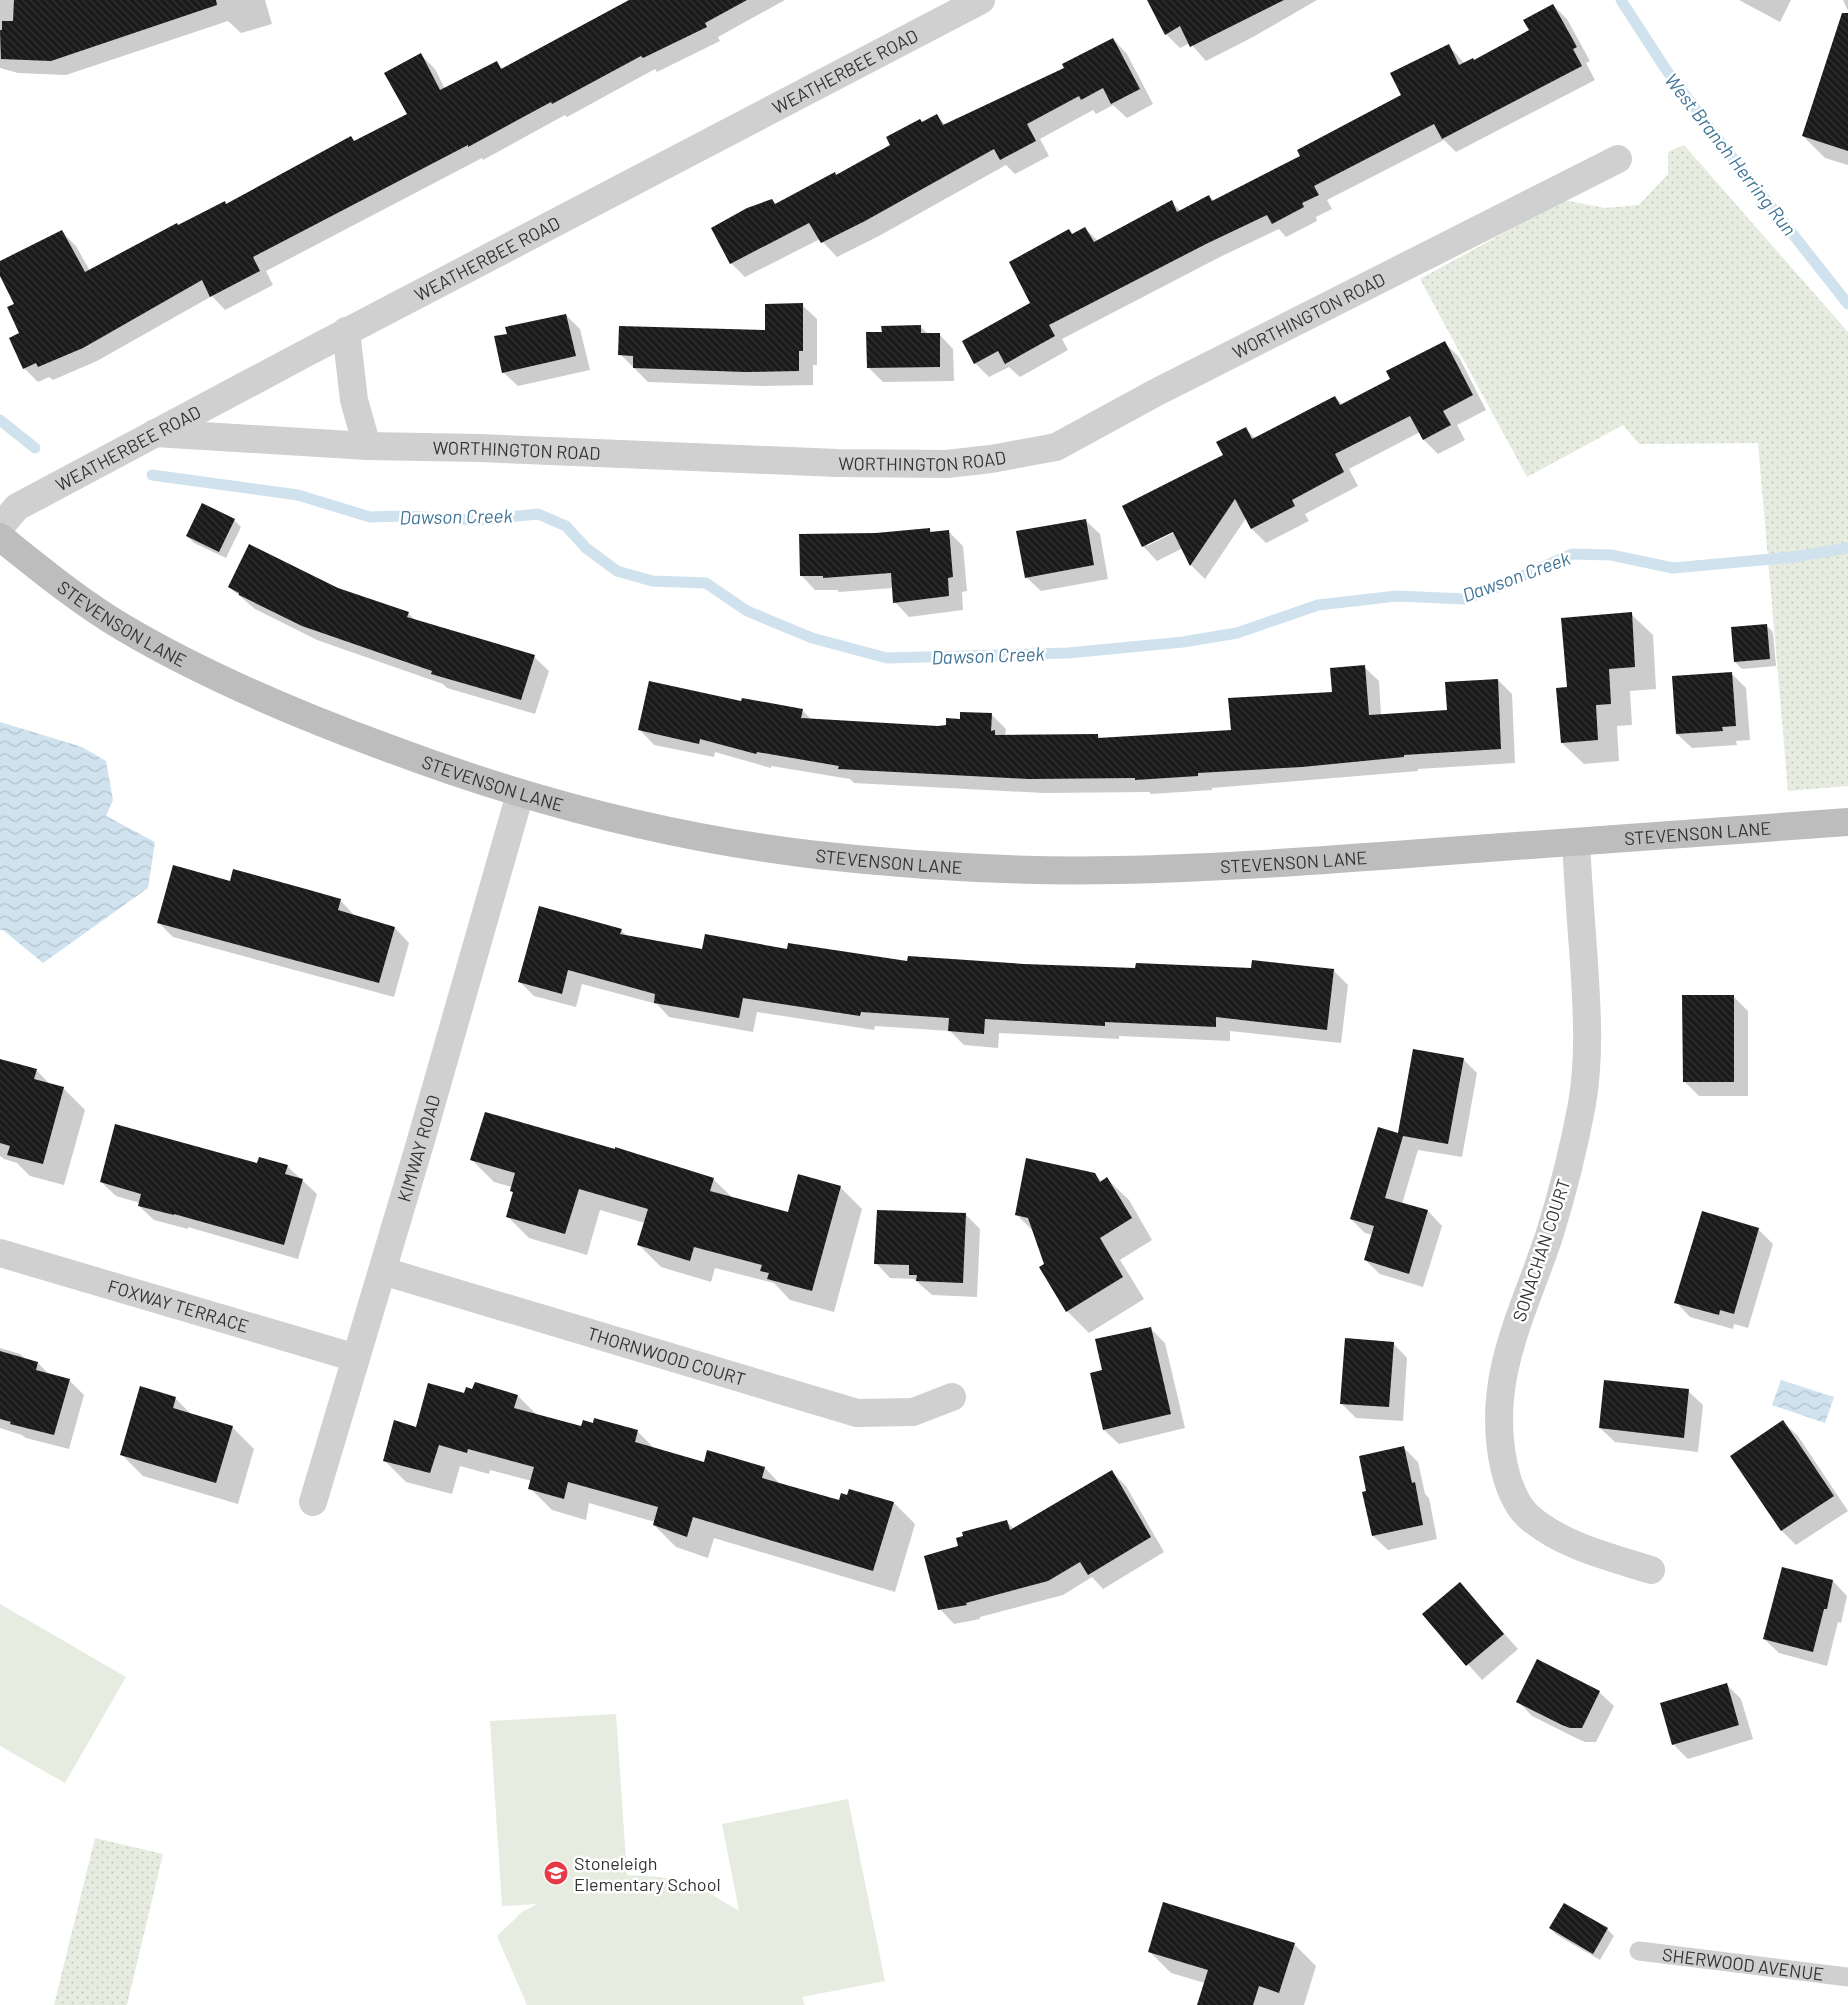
<svg xmlns="http://www.w3.org/2000/svg" width="1848" height="2005" viewBox="0 0 1848 2005" font-family="Barlow,sans-serif">
  <style>
    .grass { fill: url(#grass-dots) }
    .pitch { fill: #e6ecdf }
    .water { fill: url(#water-waves) }
    .shadow { fill: #0003; fill-rule: evenodd }
    .lines { fill: none; stroke-linecap: round; stroke-linejoin: round }
    .stream { stroke: #cfe2ee; stroke-width: 11 }
    .building { fill: url(#building-back-hatch) }
    .lane { stroke: #d0d0d0; stroke-width: 19 }
    .street { stroke: #d0d0d0; stroke-width: 28 }
    .secondary { stroke: #bdbdbd; stroke-width: 28 }
    .labels { text-anchor: middle; dominant-baseline: central; stroke-width: 5; stroke-linejoin: round; paint-order: stroke }
    .street-label { font-size: 18px; fill: #333; stroke: #fff }
    .poi-label { font-size: 18px; fill: #333; stroke: #fff; text-anchor: start }
    .water-label { font-size: 19px; font-style: italic; fill: #3f7597; stroke: #fff }
  </style>
  <defs>
    <pattern id="grass-dots" width="8" height="8" patternUnits="userSpaceOnUse" patternTransform="scale(1.25)"><rect width="8" height="8" fill="#e6ecdf"/><path d="M2 2h.1M6 6h.1" fill="none" stroke="#c6cbc0" stroke-width="1.8" stroke-linecap="round"/></pattern>
    <pattern id="water-waves" width="16" height="10" patternUnits="userSpaceOnUse" patternTransform="scale(1.25)"><rect width="16" height="10" fill="#cfe2ee"/><path d="M0 5q4-4 8 0t8 0" fill="none" stroke="#b2c2cd"/></pattern>
    <pattern id="building-back-hatch" width="6" height="6" patternUnits="userSpaceOnUse" patternTransform="scale(1.25)"><rect width="6" height="6" fill="#1a1a1a"/><path d="M-1 5l2 2M0 0l6 6M5-1l2 2" fill="none" stroke="#333"/></pattern>
  </defs>
  <rect width="100%" height="100%" fill="#fff"/>
  <path class="grass" d="M1684,145L1848,332V786L1788,791L1758,443L1639,444L1623,425L1527,477L1420,279L1564,200L1605,208L1639,205L1668,174V152Z
    M95,1838L163,1854L127,2005H54Z"/>
  <path class="pitch" d="M0,1604L126,1677L65,1783L0,1746Z
    M616,1714L627,1875L661,1877L706,1891L739,1911L722,1824L848,1799L885,1981L802,1997L805,2005H527L497,1936L522,1912L537,1904L502,1906L490,1721Z"/>
  <path class="water" d="M0,722L82,747L106,761L113,800L106,816L155,842L148,888L43,963L3,930H0Z
    M1781,1380L1834,1397L1825,1423L1772,1405Z"/>
  <path class="shadow" d="M0,0H265L272,24L241,33L228,21L66,75L18,73L0,68Z
    M671,0H785L718,37L720,41L657,72L655,69L567,117L565,115L483,160L482,158L266,271L273,285L225,310L212,296L97,361L53,380L49,377L38,382L24,368L21,334L15,305L0,273V262L62,232L76,246L90,271L227,205L351,138L355,142L409,114L421,55L435,69L445,89L497,63L504,70Z
    M1158,0H1317L1253,37L1206,61L1190,43L1180,48L1166,34Z
    M1739,0H1791L1780,22Z
    M1843,0H1848V11Z
    M1553,5L1567,19L1590,61L1586,63L1595,80L1456,152L1444,140L1327,200L1332,209L1316,217L1317,221L1286,237L1279,229L1220,257L1062,339L1068,350L1020,377L1009,367L989,377L975,363L1032,303L1069,231L1073,235L1085,228L1098,241L1171,202L1181,211L1209,196L1214,201L1302,157L1403,95L1449,46L1465,64L1475,61L1531,30Z
    M1113,39L1127,54L1153,104L1127,118L1113,105L1096,114L1093,110L1040,139L1049,156L1015,174L1006,165L879,236L837,257L820,239L745,277L731,263L772,200L777,205L837,177L892,146L936,116L946,125L1066,68Z
    M1848,71V165L1825,158L1803,136Z
    M802,305L817,319V365H813V385L760,386L648,382L620,354L767,332Z
    M566,315L580,329L590,370L518,386L503,372L508,335Z
    M920,326L928,334H939L953,349L954,381L883,382L868,367L883,333Z
    M1444,342L1459,357L1486,410L1457,425L1465,440L1438,454L1424,440L1420,432L1349,469L1358,486L1305,514L1309,521L1266,543L1252,529L1246,518L1205,579L1191,565L1183,548L1157,561L1143,546L1225,456L1246,429L1256,439L1335,397L1343,405L1392,379ZM1178,528L1179,530L1147,546V543Z
    M234,520L241,527L226,558L194,543L187,536Z
    M1085,520L1100,534L1108,579L1041,591L1026,577Z
    M929,529L933,533L948,531L963,546L967,591L962,592L963,610L909,617L895,602L893,588L839,592L837,590H815L801,575L876,534Z
    M229,587L338,589L408,613L416,621L534,657L549,671L535,714L447,688L443,684L317,640L255,609Z
    M1631,614L1653,635L1656,689L1630,691L1632,725L1617,726L1619,761L1584,764L1562,743L1568,688Z
    M1766,625L1773,632L1776,666L1742,669L1735,662Z
    M1364,667L1379,681L1381,715L1448,711L1498,680L1512,694L1515,763L1418,769V771L1212,788V790L1151,794L1149,792L1044,793L854,783L850,779L771,766V768L715,752L714,757L654,745L640,730L742,703L802,710L812,720L947,727L961,721L991,714L1006,729L1005,736L1098,735L1101,739L1232,731L1333,693Z
    M1732,674L1746,688L1750,740L1736,741L1737,745L1692,748L1677,734Z
    M231,882L305,890L341,901L355,916L395,928L409,943L394,997L173,937L158,922Z
    M621,930L628,937L703,950L788,951L908,963L1137,970H1333L1348,985L1341,1043L1230,1031V1041L1119,1036V1039L999,1033L998,1048L964,1045L950,1031L875,1026L874,1030L757,1012L753,1032L669,1017L657,1004L582,984L576,1007L534,996L520,982Z
    M1733,996L1748,1011V1096H1699L1684,1081Z
    M1463,1059L1477,1073L1462,1157L1418,1150L1402,1204L1428,1211L1442,1226L1423,1287L1380,1274L1365,1260L1373,1235L1365,1233L1351,1219L1399,1134Z
    M0,1060L36,1070L50,1084L63,1088L85,1110L64,1185L30,1176L17,1163L4,1159L0,1156Z
    M472,1160L713,1179L734,1199L789,1214L840,1187L862,1209L834,1312L790,1300L774,1283L715,1268L711,1282L661,1267L639,1245L645,1223L600,1210L587,1255L529,1238L507,1216L514,1193L511,1190L512,1187L494,1182Z
    M258,1165L287,1166L317,1194L298,1259L188,1227V1229L154,1220L139,1206L140,1203L116,1196L101,1182Z
    M1094,1174L1102,1182L1107,1179L1129,1200L1152,1240L1120,1260L1144,1299L1089,1333L1067,1311L1040,1268L1045,1264L1034,1232L1016,1214Z
    M965,1214L980,1229L977,1297L932,1295L914,1279L890,1278L876,1263Z
    M1758,1229L1773,1244L1748,1328L1734,1324L1733,1329L1690,1317L1676,1302Z
    M1150,1328L1165,1343L1185,1428L1119,1444L1104,1430V1371Z
    M1393,1343L1407,1358L1403,1421L1356,1418L1342,1404Z
    M0,1348L20,1354L27,1360L38,1363L50,1375L69,1380L84,1395L69,1449L26,1438L22,1435L0,1428Z
    M1688,1391L1703,1405L1698,1452L1615,1442L1600,1428Z
    M465,1394L518,1396L537,1415L582,1427L594,1424L637,1431L654,1448L705,1463L708,1452L765,1468L781,1485L839,1502L894,1503L915,1524L895,1592L714,1538L708,1558L676,1547L654,1525L655,1522L589,1503L586,1520L552,1510L530,1488L532,1481L490,1470L489,1474L460,1466L452,1494L406,1482L385,1461L417,1428Z
    M175,1398L193,1416L232,1427L254,1449L238,1504L143,1476L122,1455Z
    M1783,1422L1798,1436L1848,1511L1796,1545L1782,1531L1732,1456Z
    M1403,1447L1418,1462L1425,1494L1429,1498L1437,1539L1388,1550L1373,1536L1368,1492Z
    M1112,1472L1126,1486L1164,1552L1103,1589L1092,1577L1063,1595L980,1617V1619L954,1624L940,1609L960,1547L1007,1522L1014,1529Z
    M1833,1581L1847,1596L1841,1623L1838,1622L1827,1666L1779,1653L1764,1639Z
    M1460,1584L1518,1649L1482,1680L1424,1615Z
    M1726,1684L1741,1699L1753,1739L1688,1759L1673,1744Z
    M1599,1692L1614,1706L1596,1742H1585L1578,1739L1532,1716L1518,1701Z
    M1550,1928L1607,1929L1614,1936L1600,1960L1557,1935Z
    M1294,1944L1316,1966L1304,2005H1205V1983L1171,1973L1149,1951Z"/>
  <g class="lines">
    <path class="stream" d="M1621,0L1665,68L1724,147L1848,304
      M0,420L35,448
      M152,475L298,495L370,517L403,516L478,520L538,514L566,526L586,548L617,571L652,581L706,583L747,611L812,638L887,658L1068,653L1183,642L1237,633L1318,605L1397,596L1464,599L1497,587L1572,554L1611,555L1673,568L1793,557L1848,548"/>
  </g>
  <path class="building" d="M14,0H216L217,5L51,61L1,59L0,30H2V21H13Z
    M629,0H747L705,23L707,27L643,58L641,56L552,104L551,102L468,147V145L253,257L260,271L210,297L202,280L83,348L38,367L36,363L23,369L9,338L19,333L7,307L14,304L0,276V261L62,230L85,272L177,223L178,225L225,201L226,204L351,136L354,141L407,114L384,73L421,53L440,90L497,61L501,69Z
    M1147,0H1284L1190,47L1180,26L1165,35Z
    M1553,4L1577,47L1573,49L1582,66L1442,139L1434,124L1314,186L1319,195L1302,203L1304,207L1272,224L1267,215L1206,244L1049,325L1055,336L1005,364L998,351L974,364L962,341L1030,303L1009,262L1069,229L1072,234L1085,227L1094,242L1172,200L1177,212L1209,195L1212,201L1300,156L1297,150L1401,95L1390,73L1449,44L1459,65L1473,58L1474,60L1529,30L1523,20Z
    M1842,13H1848V151L1802,136Z
    M1113,38L1140,89L1111,104L1103,88L1081,100L1079,96L1027,124L1036,141L1000,160L994,149L865,221L821,243L809,223L730,264L711,228L747,208L772,199L775,204L835,172L836,175L890,145L886,137L920,119L922,122L937,114L943,125L1064,68L1062,64Z
    M803,303V351H799V371L745,372L633,368V356L618,355L619,326L765,330V304Z
    M566,314L576,356L502,373L494,336L507,334L505,327Z
    M921,325V333H940V367L867,368L866,332H882L881,326Z
    M1445,341L1473,395L1443,411L1451,425L1423,440L1410,416L1335,454L1344,472L1292,500L1295,506L1251,529L1235,499L1190,566L1173,532L1142,547L1122,506L1223,455L1216,442L1246,427L1252,439L1335,396L1340,405L1390,379L1386,371Z
    M202,503L235,519L219,552L186,536Z
    M1086,519L1094,565L1025,578L1016,531Z
    M930,528V532L949,530L953,577L948,578L949,596L893,603L891,573L823,578V576H800L799,534L876,533Z
    M249,544L338,588L409,612L407,617L535,655L521,700L431,674L432,671L302,626L239,595V593L228,587Z
    M1632,612L1635,667L1609,669L1611,704L1596,705L1598,740L1561,743L1556,688L1567,687L1561,618Z
    M1767,624L1770,659L1734,662L1731,627Z
    M1365,665L1369,715L1447,710L1445,682L1498,679L1501,749L1404,755V757L1302,767L1198,773V776L1135,780V778L1028,779L838,769L839,766L757,752L756,754L700,739L699,744L638,730L649,681L741,701L742,698L803,709L801,718L938,726L946,725V718L960,719V712L992,713L991,731L995,730V735L1098,734V738L1231,730L1228,698L1332,692L1330,668Z
    M1732,672L1736,726L1722,727L1723,731L1676,734L1672,676Z
    M173,865L230,881L233,869L306,889L341,899L338,910L395,927L379,983L157,923Z
    M539,906L622,929L620,934L702,949L705,934L787,949L788,943L907,961L908,956L1024,964L1135,968L1136,963L1251,968L1252,960L1334,969L1327,1030L1216,1017V1027L1105,1022V1026L985,1019L984,1034L948,1031L949,1018L861,1012L860,1016L743,998L739,1018L654,1003L655,994L568,970L562,994L518,982Z
    M1682,995H1734V1082H1683Z
    M1413,1049L1464,1058L1448,1144L1403,1136L1385,1198L1428,1210L1409,1274L1364,1260L1374,1226L1350,1219L1378,1127L1398,1133Z
    M0,1059L37,1069L34,1079L64,1087L43,1164L7,1155L10,1146L0,1143Z
    M485,1112L615,1149V1147L714,1178L710,1191L788,1212L798,1174L841,1186L812,1291L767,1279L769,1273L760,1271L762,1265L694,1247L690,1261L637,1245L648,1209L579,1189L565,1234L506,1217L513,1192L510,1191L515,1173L470,1160Z
    M115,1124L257,1163L259,1157L288,1165L285,1174L303,1179L284,1245L174,1214V1215L138,1206L141,1194L100,1182Z
    M1026,1158L1095,1173L1100,1182L1107,1177L1132,1218L1100,1238L1123,1277L1066,1312L1039,1267L1044,1264L1028,1218L1015,1215Z
    M877,1210L966,1213L963,1283L916,1281L917,1275H909V1265L874,1264Z
    M1702,1211L1759,1228L1734,1314L1720,1310L1719,1315L1674,1303Z
    M1151,1327L1171,1414L1103,1430L1090,1373L1102,1370L1095,1339Z
    M1345,1338L1394,1342L1389,1407L1340,1404Z
    M0,1351L38,1362L36,1370L70,1379L54,1435L10,1424L11,1422L0,1419Z
    M1604,1380L1689,1389L1684,1438L1599,1428Z
    M475,1382L518,1395L514,1408L581,1426L583,1420L593,1423L594,1418L638,1430L635,1442L704,1462L707,1450L765,1467L762,1478L839,1500L841,1493L847,1495L849,1489L894,1502L873,1571L693,1517L687,1537L653,1525L658,1507L568,1482L564,1499L528,1489L534,1467L468,1449L467,1453L439,1445L430,1473L383,1461L394,1420L416,1427L428,1383L464,1393L466,1387L472,1389Z
    M140,1386L176,1397L173,1408L233,1426L216,1483L120,1455Z
    M1783,1420L1834,1496L1781,1531L1730,1456Z
    M1404,1446L1412,1483L1415,1482L1423,1525L1372,1536L1362,1492L1366,1491L1359,1456Z
    M1112,1470L1151,1537L1088,1575L1080,1562L1048,1581L966,1603L967,1605L938,1610L924,1556L958,1546L956,1538L963,1536L962,1532L1007,1520L1010,1530Z
    M1782,1567L1833,1580L1827,1609H1824L1813,1652L1763,1639Z
    M1460,1582L1504,1634L1466,1666L1422,1614Z
    M1537,1659L1600,1691L1582,1728H1570L1562,1725L1516,1702Z
    M1727,1683L1739,1725L1672,1745L1660,1703Z
    M1163,1902L1295,1943L1279,1993L1259,1986L1253,2005H1197L1208,1970L1148,1952Z
    M1564,1903L1608,1928L1593,1954L1549,1928Z"/>
  <g class="lines">
    <path class="lane" id="s1" d="M1639,1951L1848,1977"/>
    <g class="street">
      <path d="M346,331L354,400L367,446"/>
      <path id="s2" d="M155,433L367,446L480,448L837,463L947,464L991,459L1056,447L1155,393L1618,159"/>
      <path id="s3" d="M0,527L17,507L308,352L981,0"/>
      <path d="M1576,842C1578,882 1581,922 1584,962C1587,1010 1590,1057 1582,1104C1574,1147 1563,1191 1550,1233C1524,1313 1485,1378 1504,1466C1507,1482 1516,1506 1529,1517C1562,1546 1610,1557 1651,1570"/>
      <path id="s4" d="M0,1253L356,1358"/>
      <path id="s5" d="M383,1271L857,1413L913,1412L952,1397"/>
      <path id="s6" d="M313,1502L419,1147L520,794"/>
    </g>
    <path class="secondary" id="s7" d="M0,537C40,569 80,602 124,628C207,677 298,715 388,748C526,800 670,838 817,855C916,866 1017,872 1116,870C1222,868 1328,860 1434,852C1572,842 1710,832 1848,822"/>
  </g>
  <defs>
    <symbol id="school-disc" viewBox="-11 -11 22 22"><circle r="9.5" fill="#e63946" stroke="#fff"/><path d="M0-5L7-2L0 1L-7-2ZM-4 1L0 2.5L4 1V4Q0 6-4 4Z" fill="#fff"/></symbol>
  </defs>
  <g fill-rule="evenodd">
    <use href="#school-disc" x="542" y="1859" width="28" height="28"/>
  </g>
  <g class="labels">
    <g class="street-label">
      <text stroke="none"><textPath href="#s3" startOffset="962">WEATHERBEE ROAD</textPath></text>
      <text stroke="none"><textPath href="#s3" startOffset="558">WEATHERBEE ROAD</textPath></text>
      <text stroke="none"><textPath href="#s2" startOffset="1188">WORTHINGTON ROAD</textPath></text>
      <text stroke="none"><textPath href="#s3" startOffset="152">WEATHERBEE ROAD</textPath></text>
      <text stroke="none"><textPath href="#s2" startOffset="362">WORTHINGTON ROAD</textPath></text>
      <text stroke="none"><textPath href="#s2" startOffset="768">WORTHINGTON ROAD</textPath></text>
      <text stroke="none"><textPath href="#s7" startOffset="150">STEVENSON LANE</textPath></text>
      <text stroke="none"><textPath href="#s7" startOffset="555">STEVENSON LANE</textPath></text>
      <text stroke="none"><textPath href="#s7" startOffset="1770">STEVENSON LANE</textPath></text>
      <text stroke="none"><textPath href="#s7" startOffset="960">STEVENSON LANE</textPath></text>
      <text stroke="none"><textPath href="#s7" startOffset="1365">STEVENSON LANE</textPath></text>
      <text stroke="none"><textPath href="#s6" startOffset="369">KIMWAY ROAD</textPath></text>
      <text transform="translate(1541 1250) rotate(-72)">SONACHAN COURT</text>
      <text stroke="none"><textPath href="#s4" startOffset="186">FOXWAY TERRACE</textPath></text>
      <text stroke="none"><textPath href="#s5" startOffset="296">THORNWOOD COURT</textPath></text>
      <text stroke="none"><textPath href="#s1" startOffset="105">SHERWOOD AVENUE</textPath></text>
    </g>
    <g class="poi-label">
      <text x="574" y="1863">Stoneleigh<tspan x="574" dy="21">Elementary School</tspan></text>
    </g>
    <g class="water-label">
      <text transform="translate(1731 154) rotate(52)">West Branch Herring Run</text>
      <text transform="translate(456 516) rotate(-1)">Dawson Creek</text>
      <text transform="translate(1516 576) rotate(-20)">Dawson Creek</text>
      <text transform="translate(988 655) rotate(-2)">Dawson Creek</text>
    </g>
  </g>
</svg>
